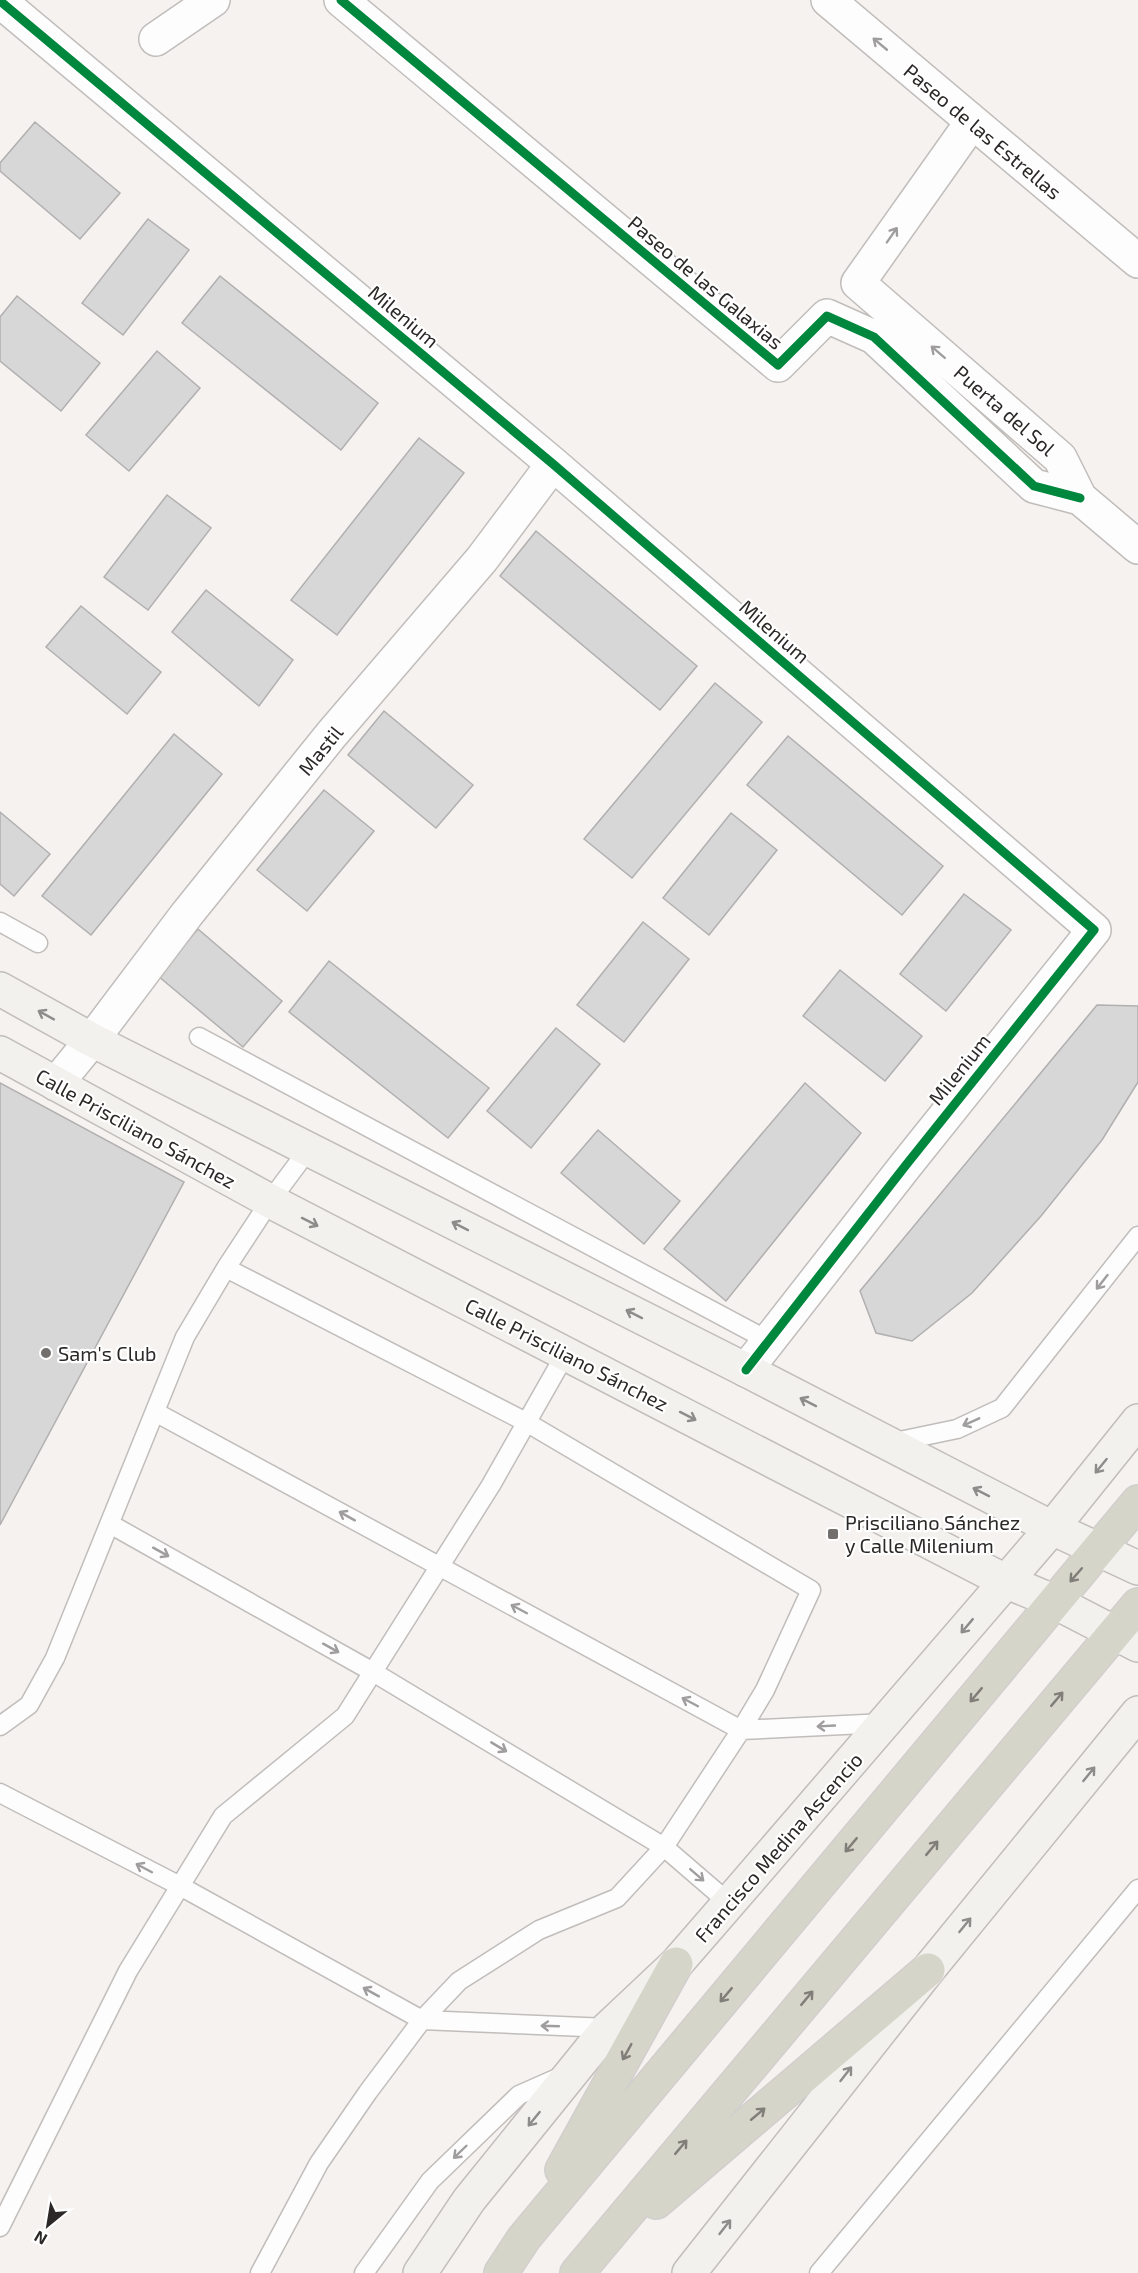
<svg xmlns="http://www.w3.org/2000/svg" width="1138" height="2273" viewBox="0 0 1138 2273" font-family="'Exo 2',sans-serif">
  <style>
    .building { fill: #d8d7d7; stroke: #b1afb0; stroke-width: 1.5 }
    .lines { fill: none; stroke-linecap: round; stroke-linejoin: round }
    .lane-casing { stroke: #c0bdbb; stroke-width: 21 }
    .street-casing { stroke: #c0bdbb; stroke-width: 36 }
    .secondary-casing { stroke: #c0bdbb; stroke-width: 36 }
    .highway-casing { stroke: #d1cfce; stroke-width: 36 }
    .lane { stroke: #fefdfd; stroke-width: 18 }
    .street { stroke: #fefdfd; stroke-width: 33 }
    .secondary { stroke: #f2f1ed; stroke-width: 33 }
    .highway { stroke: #d6d5ca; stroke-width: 33 }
    .cycleway-casing { stroke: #fff; stroke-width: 13 }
    .cycleway { stroke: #00873e; stroke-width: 9 }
    .oneway { stroke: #9f9d9d }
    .oneway2 { stroke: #8e8c8a }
    .oneway3 { stroke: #807e78 }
    .poi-dot { fill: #726f6d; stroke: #fff; stroke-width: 2 }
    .labels { text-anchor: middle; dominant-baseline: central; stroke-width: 4.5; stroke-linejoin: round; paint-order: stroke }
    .street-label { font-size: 20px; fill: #2b2827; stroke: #fff }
    .poi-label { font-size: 20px; fill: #2b2827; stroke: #fff; text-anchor: start }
  </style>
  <rect width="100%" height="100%" fill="#f5f2f0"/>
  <path class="building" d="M35,122L120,193L80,239L0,171V163Z
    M148,219L189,250L123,335L82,303Z
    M220,276L378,403L341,450L182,323Z
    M17,296L100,363L61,411L0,361V317Z
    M157,351L200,388L129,471L86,435Z
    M419,438L464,473L337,635L291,600Z
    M167,495L211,528L148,610L104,577Z
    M536,531L697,666L660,710L500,576Z
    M206,590L293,660L259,706L172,632Z
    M81,606L161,672L127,714L46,647Z
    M715,683L762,722L632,878L584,839Z
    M384,711L473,785L436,828L348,755Z
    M174,734L222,774L91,935L42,896Z
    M788,736L943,866L902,915L747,785Z
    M324,790L374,831L307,911L257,870Z
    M0,812L50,854L14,896L0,884Z
    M731,813L777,850L709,935L663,898Z
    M964,894L1011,930L946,1011L900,974Z
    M643,922L689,959L624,1042L577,1005Z
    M198,929L282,1001L243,1047L158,976Z
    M329,961L489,1088L448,1138L289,1012Z
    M840,970L922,1036L885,1081L803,1016Z
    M1097,1005L1138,1006V1082L1102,1140L1041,1216L972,1293L912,1341L876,1333L860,1291Z
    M556,1028L600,1064L531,1148L487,1111Z
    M0,1083L184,1182L0,1525Z
    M805,1083L861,1133L726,1301L664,1249Z
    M598,1130L680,1201L644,1244L561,1173Z"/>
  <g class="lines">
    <defs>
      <path id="lane" d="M0,922L38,943
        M199,1037L769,1341
        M226,1268L526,1422L811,1590L765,1690L741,1730L664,1847L617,1898L539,1930L459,1981L422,2020L368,2092L319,2163L260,2273
        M155,1412L741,1730L885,1723
        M890,1443L957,1429L1002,1408L1138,1236
        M110,1524L373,1672L664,1847L729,1903
        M0,1726L29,1705L55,1658L185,1337L226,1268L270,1201L308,1150
        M0,1793L180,1886L422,2020L608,2028
        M0,2227L128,1971L223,1816L345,1716L491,1485L566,1353
        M364,2273L430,2181L519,2095L562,2076
        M819,2273L1138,1889"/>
      <path id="street" d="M341,0L778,365L827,316L874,337L1034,486L1080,498
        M828,0L1138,261
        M0,1L553,464L1094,930L906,1165L746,1370
        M156,39L213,0
        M972,122L858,283L1060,458L1080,498L1138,547
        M56,1084L92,1040L187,914L331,735L482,559L553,464"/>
      <path id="secondary" d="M0,989L92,1040L746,1370L1052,1528L1138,1568
        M0,1053L270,1201L1005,1581L1053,1601L1138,1645
        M420,2273L469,2200L608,2028L676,1964L729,1903L1052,1528L1138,1421
        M689,2273L928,1970L1138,1713"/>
      <path id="highway" d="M562,2170L676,1964
        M656,2202L928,1970
        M501,2273L524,2238L1138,1502
        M577,2273L1138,1605"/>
    </defs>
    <use href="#lane" class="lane-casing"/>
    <use href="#street" class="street-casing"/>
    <use href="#secondary" class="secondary-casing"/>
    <use href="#highway" class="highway-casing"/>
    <use href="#lane" class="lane"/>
    <use href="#street" class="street"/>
    <use href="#secondary" class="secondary"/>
    <use href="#highway" class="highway"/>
    <defs>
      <path id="cycleway" d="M341,0L778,365L827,316L874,337L1034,486L1080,498
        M0,1L553,464L1094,930L906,1165L746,1370"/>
    </defs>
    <use href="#cycleway" class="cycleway-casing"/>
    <use href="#cycleway" class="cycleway"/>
  </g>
  <defs><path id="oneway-shaft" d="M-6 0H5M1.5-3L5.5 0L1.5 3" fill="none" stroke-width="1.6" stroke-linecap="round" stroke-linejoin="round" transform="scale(1.5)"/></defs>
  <g class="oneway">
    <use href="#oneway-shaft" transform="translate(880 44) rotate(-140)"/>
    <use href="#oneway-shaft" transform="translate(892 235) rotate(-55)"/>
    <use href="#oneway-shaft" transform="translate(938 352) rotate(-139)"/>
    <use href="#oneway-shaft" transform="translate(1102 1282) rotate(128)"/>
    <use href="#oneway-shaft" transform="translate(971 1422) rotate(156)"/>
    <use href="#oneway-shaft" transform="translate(347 1516) rotate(-151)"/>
    <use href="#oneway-shaft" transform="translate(161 1552) rotate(29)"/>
    <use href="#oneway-shaft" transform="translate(519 1609) rotate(-152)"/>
    <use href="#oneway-shaft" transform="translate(331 1648) rotate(29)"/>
    <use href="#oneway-shaft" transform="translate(690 1702) rotate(-152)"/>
    <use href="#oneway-shaft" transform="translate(826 1726) rotate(177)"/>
    <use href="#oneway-shaft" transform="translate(499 1747) rotate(31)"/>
    <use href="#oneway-shaft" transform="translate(144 1868) rotate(-152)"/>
    <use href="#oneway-shaft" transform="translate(697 1875) rotate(41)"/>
    <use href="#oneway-shaft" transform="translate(371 1992) rotate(-151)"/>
    <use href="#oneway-shaft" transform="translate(550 2026) rotate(-178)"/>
    <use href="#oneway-shaft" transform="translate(460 2152) rotate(136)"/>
  </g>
  <g class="oneway2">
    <use href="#oneway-shaft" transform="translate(46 1015) rotate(-151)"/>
    <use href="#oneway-shaft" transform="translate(310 1222) rotate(27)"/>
    <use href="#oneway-shaft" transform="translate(460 1226) rotate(-153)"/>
    <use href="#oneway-shaft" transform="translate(634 1314) rotate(-153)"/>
    <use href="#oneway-shaft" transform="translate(808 1402) rotate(-153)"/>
    <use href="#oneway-shaft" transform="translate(688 1416) rotate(27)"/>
    <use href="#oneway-shaft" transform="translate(1101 1466) rotate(129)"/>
    <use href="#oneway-shaft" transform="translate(981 1492) rotate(-153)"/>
    <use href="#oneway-shaft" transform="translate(967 1626) rotate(130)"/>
    <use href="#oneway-shaft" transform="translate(1089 1774) rotate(-51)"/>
    <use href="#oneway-shaft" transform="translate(965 1925) rotate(-51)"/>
    <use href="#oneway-shaft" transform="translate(846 2074) rotate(-52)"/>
    <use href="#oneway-shaft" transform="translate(534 2119) rotate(129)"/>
    <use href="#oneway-shaft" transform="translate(725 2227) rotate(-52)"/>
  </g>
  <g class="oneway3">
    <use href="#oneway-shaft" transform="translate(1076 1575) rotate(131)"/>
    <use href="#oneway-shaft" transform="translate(976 1695) rotate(130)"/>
    <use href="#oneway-shaft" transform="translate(1057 1699) rotate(-50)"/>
    <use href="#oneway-shaft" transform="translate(851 1845) rotate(130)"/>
    <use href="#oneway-shaft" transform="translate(932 1848) rotate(-50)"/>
    <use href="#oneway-shaft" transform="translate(726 1995) rotate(130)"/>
    <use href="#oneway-shaft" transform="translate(807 1998) rotate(-50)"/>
    <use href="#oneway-shaft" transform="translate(627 2052) rotate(119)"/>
    <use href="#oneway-shaft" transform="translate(758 2114) rotate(-40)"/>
    <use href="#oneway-shaft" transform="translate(681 2147) rotate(-50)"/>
  </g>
  <g class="poi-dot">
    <circle cx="46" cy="1353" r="6"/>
    <rect x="827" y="1528" width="12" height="12" rx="3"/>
  </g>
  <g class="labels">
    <g class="street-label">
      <text transform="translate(983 131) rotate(40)">Paseo de las Estrellas</text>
      <text transform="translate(706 282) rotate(40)">Paseo de las Galaxias</text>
      <text transform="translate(404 316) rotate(40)">Milenium</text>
      <text transform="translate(1005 410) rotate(41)">Puerta del Sol</text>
      <text transform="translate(775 631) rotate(41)">Milenium</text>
      <text transform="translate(320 750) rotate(-51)">Mastil</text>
      <text transform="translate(959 1069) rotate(-51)">Milenium</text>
      <text transform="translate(136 1128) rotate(29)">Calle Prisciliano Sánchez</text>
      <text transform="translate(567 1354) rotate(27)">Calle Prisciliano Sánchez</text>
      <text transform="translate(778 1847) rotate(-49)">Francisco Medina Ascencio</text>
    </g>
    <g class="poi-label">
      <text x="58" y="1353">Sam's Club</text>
      <text x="845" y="1522">Prisciliano Sánchez<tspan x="845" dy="23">y Calle Milenium</tspan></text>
    </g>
  </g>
  <g transform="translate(48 2225) rotate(210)" stroke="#ffffff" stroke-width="4.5" paint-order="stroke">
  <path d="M0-4.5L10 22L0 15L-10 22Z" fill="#2b2827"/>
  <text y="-9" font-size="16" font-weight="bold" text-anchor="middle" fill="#2b2827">N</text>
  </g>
</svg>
